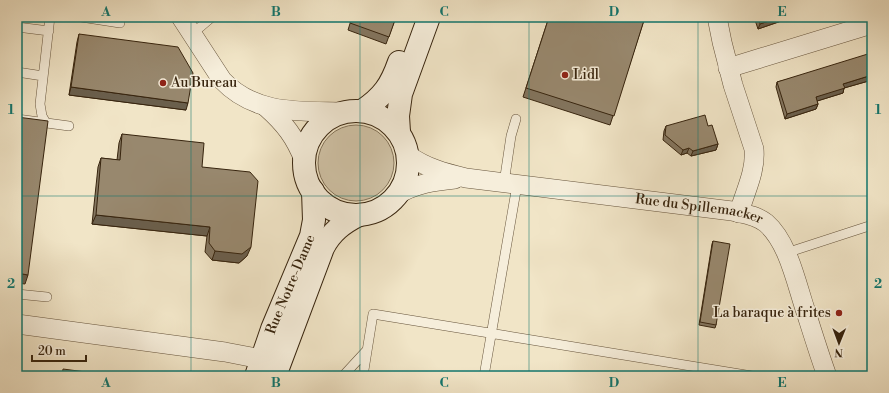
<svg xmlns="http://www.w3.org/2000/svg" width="889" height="393" viewBox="0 0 889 393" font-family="'Libre Bodoni',serif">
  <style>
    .green { fill: #d1c4a8; stroke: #84745b }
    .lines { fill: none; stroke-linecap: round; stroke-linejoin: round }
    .lane-casing { stroke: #66543c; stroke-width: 10 }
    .street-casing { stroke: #66543c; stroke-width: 20 }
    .secondary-casing { stroke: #37240e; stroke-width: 24 }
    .lane { stroke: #f6eedb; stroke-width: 9 }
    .street { stroke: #f6eedb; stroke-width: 19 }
    .secondary { stroke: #f6eedb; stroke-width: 22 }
    .wall { fill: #83755f; stroke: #37240e }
    .shaded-wall { fill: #6a5f4d; stroke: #37240e }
    .building { fill: #98886e; stroke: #37240e }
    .grid { fill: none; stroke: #0f766e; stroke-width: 1; stroke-opacity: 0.55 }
    .poi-dot { fill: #8f2418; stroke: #f6eedb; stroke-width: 1.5 }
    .labels { text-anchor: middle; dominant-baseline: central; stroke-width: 3; stroke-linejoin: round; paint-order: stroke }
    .poi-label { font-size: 14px; fill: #37240e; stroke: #f6eedb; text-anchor: start }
    .street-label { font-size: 14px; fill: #37240e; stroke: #f6eedb }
    .neatline { fill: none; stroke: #0f766e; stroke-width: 1.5 }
    .grid-label { font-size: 13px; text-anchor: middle; font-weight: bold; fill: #0f766e }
  </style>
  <rect width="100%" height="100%" fill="#f1e5c7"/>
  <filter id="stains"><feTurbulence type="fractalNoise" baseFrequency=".005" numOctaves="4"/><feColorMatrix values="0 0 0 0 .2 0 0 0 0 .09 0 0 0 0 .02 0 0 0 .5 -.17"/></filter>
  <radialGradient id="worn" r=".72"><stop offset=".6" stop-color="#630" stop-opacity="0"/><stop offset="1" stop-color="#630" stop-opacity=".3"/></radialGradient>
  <path class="green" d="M318 163a38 38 0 1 1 76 0a38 38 0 1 1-76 0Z"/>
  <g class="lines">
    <defs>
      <path id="lane" d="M81,17L120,23
        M17,27L49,31
        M192,34L212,17
        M17,72L43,76
        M17,119L69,126
        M46,123L42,116L40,104L50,17
        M504,183L511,136L516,119
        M786,253L872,225
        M17,294L47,297
        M343,376L367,350
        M363,376L373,314L752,376
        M484,376L517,185"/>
      <g id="street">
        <path d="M181,17L222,80C255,115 299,111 343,112"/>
        <path d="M717,17L722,42L733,85L754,149C756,172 745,191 739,213"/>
        <path d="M728,68L872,24"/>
        <path d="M266,107C285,124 295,137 304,160"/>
        <path id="s1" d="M408,155C426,168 445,173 466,178L732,211C744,214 756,215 766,223C788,242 796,282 805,309C812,331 819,354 827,376"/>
        <path d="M397,195C415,184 434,181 455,179"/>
        <path d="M17,324L225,352L261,359"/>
      </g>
      <g id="secondary">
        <path d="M362,111C383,97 391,85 399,62"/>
        <circle cx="356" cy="163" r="52"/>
        <path d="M399,132L398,116L401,94L429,17"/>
        <path id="s2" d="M256,376L272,329L311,236L314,220L313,191"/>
        <path d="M275,376L323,248C331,232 343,223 359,215"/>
      </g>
    </defs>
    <use href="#lane" class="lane-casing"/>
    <use href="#street" class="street-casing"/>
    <use href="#secondary" class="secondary-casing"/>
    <use href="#lane" class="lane"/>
    <use href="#street" class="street"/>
    <use href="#secondary" class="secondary"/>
  </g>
  <path class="wall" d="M352,17H396L386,44L348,30Z
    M549,17H645L610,125L523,97Z
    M754,17H791L790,18L758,29Z
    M79,34L186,110L69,95L77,42Z
    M872,58V80L844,88L843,93L817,101L818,104L816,109L785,119L776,87L777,82Z
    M666,126H708L718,144L716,150L691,156L687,153L681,155L663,140L664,131Z
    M122,134L202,167L247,256L239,263L212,260L205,252L207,236L92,224L98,167L101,158L117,160L119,143Z
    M713,241L716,325L715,328L699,325L712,244Z"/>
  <path class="shaded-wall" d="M780,17H791L790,18L758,29L760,24Z
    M872,75V80L844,88L843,93L814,102L816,97L843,84Z
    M71,87L188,103L186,110L69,95Z
    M818,104L816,109L785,119L787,114Z
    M718,144L716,150L691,156L693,151Z
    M689,148L687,153L681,155L683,150Z
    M96,215L210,227L207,236L92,224Z
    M251,247L247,256L239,263L212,260L215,251Z
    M17,273L28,275L25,284L17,283Z"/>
  <path class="building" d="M352,17H396L389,37L350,23Z
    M549,17H645L614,116L526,88Z
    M758,17H780L760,24Z
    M79,34L178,47L193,73L188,103L71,87Z
    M871,53L872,58V75L843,84L845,88L816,97L818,104L787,114L777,82Z
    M705,115L708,126L712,125L718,144L693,151L689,148L683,150L665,135L666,126Z
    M17,117L48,121L28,275L17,273Z
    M122,134L204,143L202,167L250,172L258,181L251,247L242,254L215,251L209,243L210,227L96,215L101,158L120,160Z
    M713,241L730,244L716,325L700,322Z
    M63,369L116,376H62Z"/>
  <path class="grid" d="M191,17V376M360,17V376M529,17V376M698,17V376M17,196H872"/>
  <g class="poi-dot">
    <circle cx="565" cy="75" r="4"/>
    <circle cx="163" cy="83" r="4"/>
    <circle cx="839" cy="313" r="4"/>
  </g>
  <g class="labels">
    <g class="poi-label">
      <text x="573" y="75">Lidl</text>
      <text x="171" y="83">Au Bureau</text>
      <text x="831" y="313" text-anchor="end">La baraque à frites</text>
    </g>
    <g class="street-label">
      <text stroke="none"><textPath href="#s1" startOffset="298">Rue du Spillemacker</textPath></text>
      <text stroke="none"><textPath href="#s2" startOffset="98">Rue Notre-Dame</textPath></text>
    </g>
  </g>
  <rect width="889" height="393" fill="none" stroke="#f1e5c7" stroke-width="44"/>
  <g transform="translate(839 343) rotate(181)" stroke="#f6eedb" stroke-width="3" paint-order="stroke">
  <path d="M0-3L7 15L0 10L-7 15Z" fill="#37240e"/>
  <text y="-6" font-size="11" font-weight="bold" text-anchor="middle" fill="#37240e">N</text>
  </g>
  <path d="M32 355v6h54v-6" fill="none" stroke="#37240e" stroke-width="2"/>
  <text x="38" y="355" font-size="12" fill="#37240e" stroke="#f6eedb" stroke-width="3" paint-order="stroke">20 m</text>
  <rect x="22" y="22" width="845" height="349" class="neatline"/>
  <g class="grid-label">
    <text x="106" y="16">A</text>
    <text x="276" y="16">B</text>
    <text x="444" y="16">C</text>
    <text x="614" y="16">D</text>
    <text x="782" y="16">E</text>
    <text x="11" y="114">1</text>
    <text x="878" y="114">1</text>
    <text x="11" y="288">2</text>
    <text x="878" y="288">2</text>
    <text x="106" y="387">A</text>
    <text x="276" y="387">B</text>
    <text x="444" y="387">C</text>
    <text x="614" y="387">D</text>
    <text x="782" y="387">E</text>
  </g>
  <rect width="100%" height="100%" filter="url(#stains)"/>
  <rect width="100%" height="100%" fill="url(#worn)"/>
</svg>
